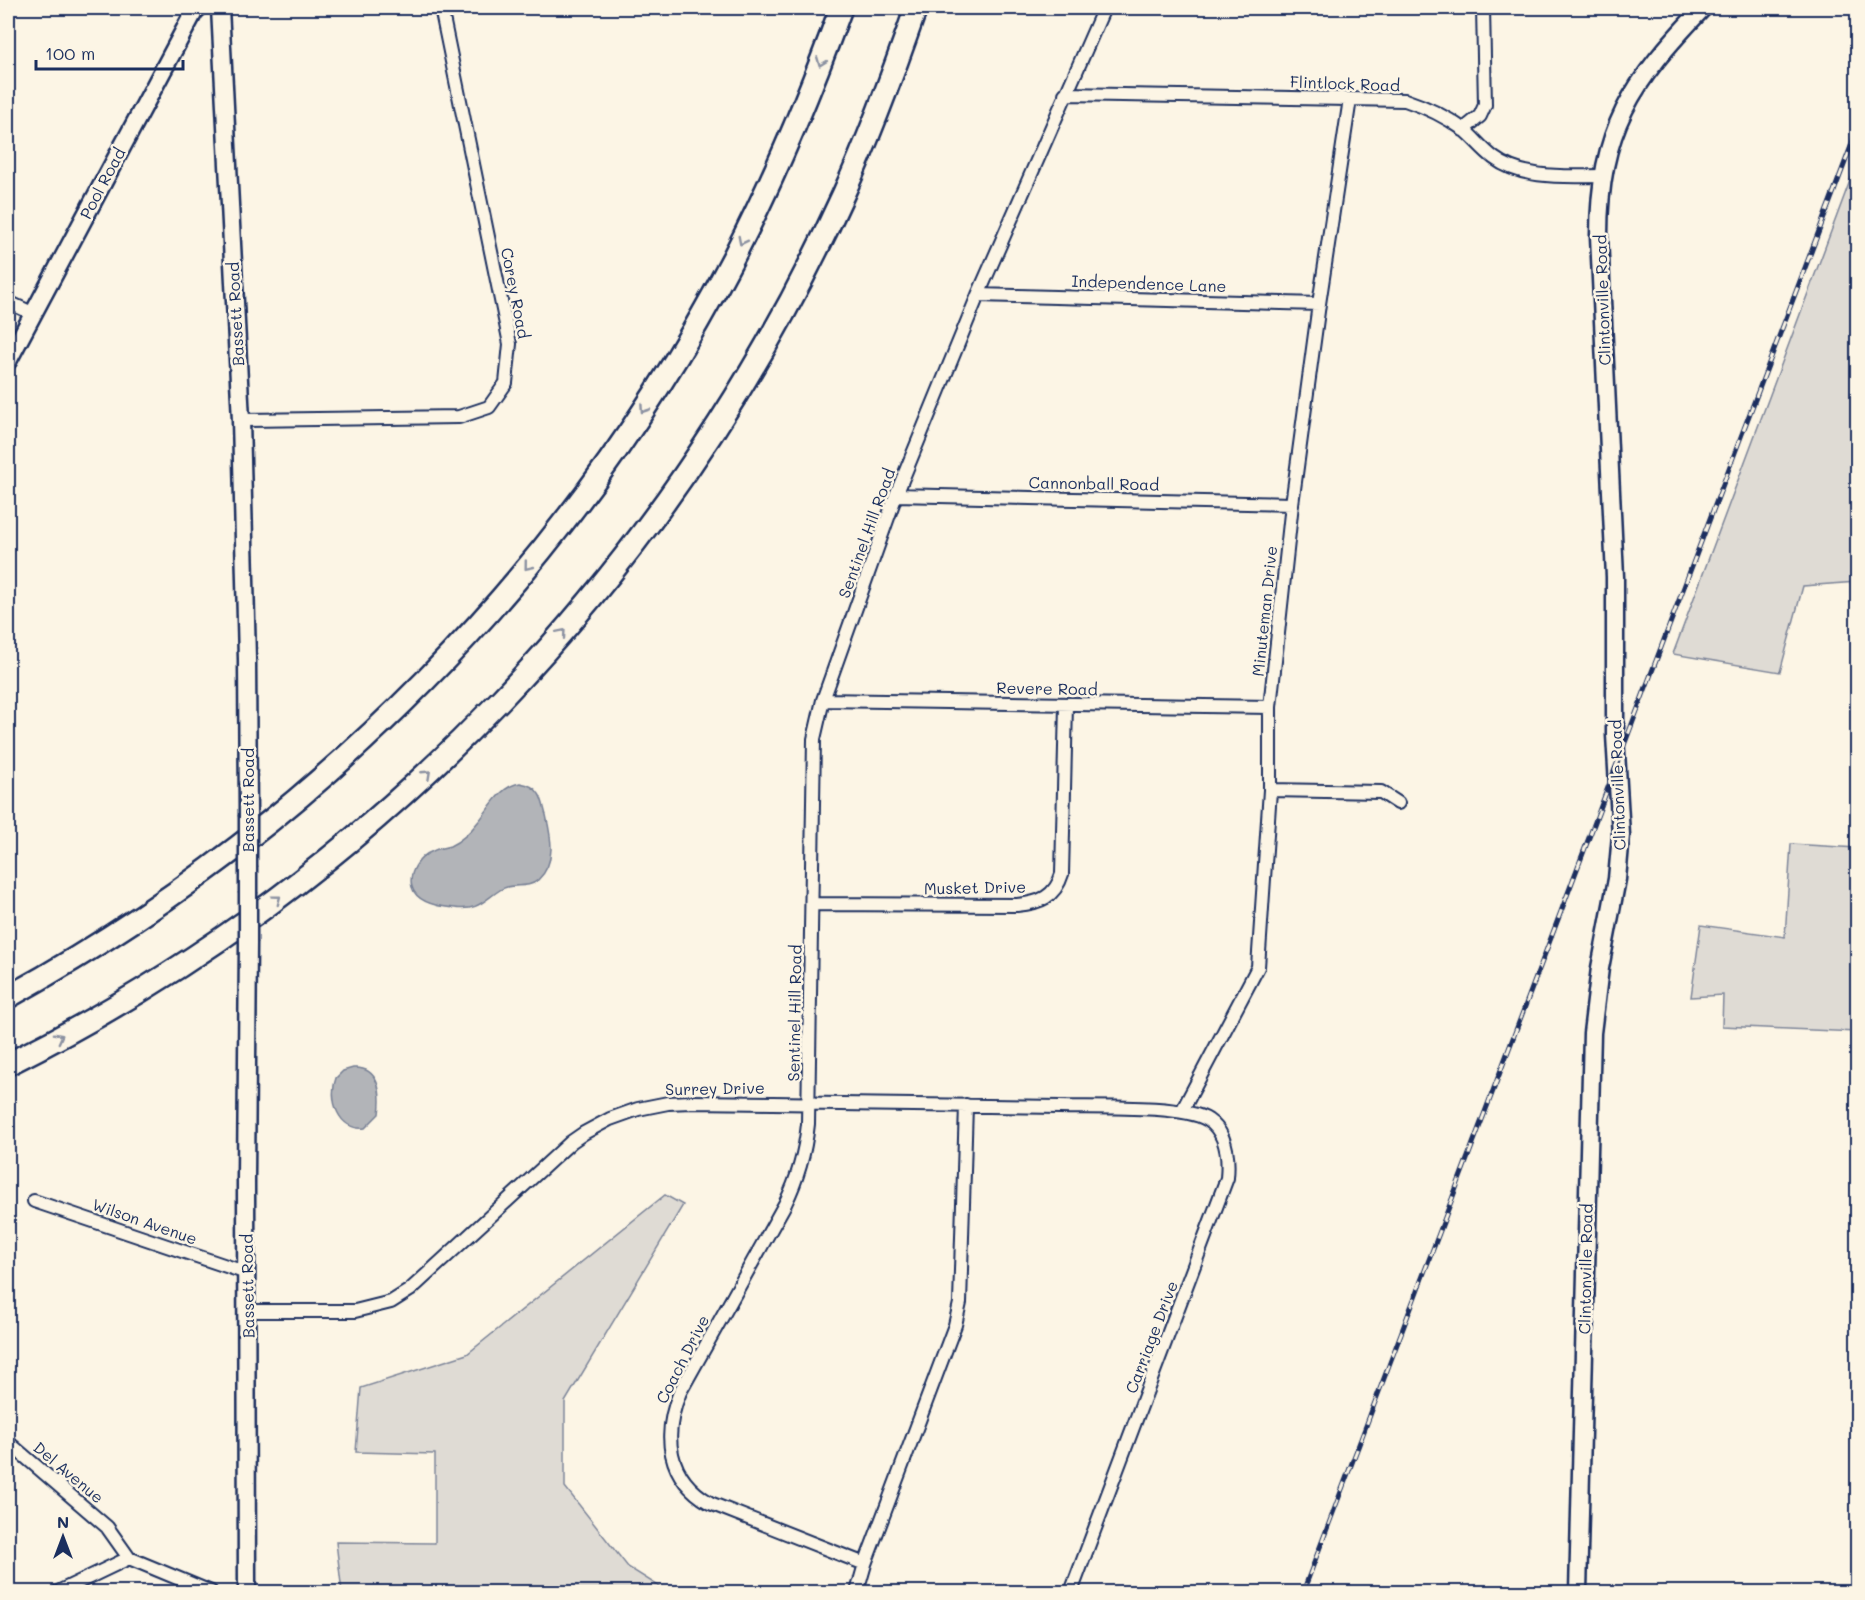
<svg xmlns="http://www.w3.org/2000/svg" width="1865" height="1600" viewBox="0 0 1865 1600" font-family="Mali,sans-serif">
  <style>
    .green { fill: #dfdbd4; stroke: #7d8599; stroke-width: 1.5 }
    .water { fill: #b2b4b8; stroke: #767f94; stroke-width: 1.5 }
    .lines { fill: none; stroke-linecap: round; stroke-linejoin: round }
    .street-casing { stroke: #1b2f5e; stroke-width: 16 }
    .secondary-casing { stroke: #1b2f5e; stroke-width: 21 }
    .highway-casing { stroke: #1b2f5e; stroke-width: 26 }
    .street { stroke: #fcf5e5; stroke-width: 12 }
    .secondary { stroke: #fcf5e5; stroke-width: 16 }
    .highway { stroke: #fcf5e5; stroke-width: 21 }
    .rail-casing { stroke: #1b2f5e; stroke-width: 5 }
    .rail { stroke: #fcf5e5; stroke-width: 3; stroke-dasharray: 9; stroke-linecap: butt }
    .secondary-bridge-casing { stroke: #1b2f5e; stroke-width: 21; stroke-linecap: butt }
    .secondary-bridge { stroke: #fcf5e5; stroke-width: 16 }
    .oneway { stroke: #8c92a2 }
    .labels { text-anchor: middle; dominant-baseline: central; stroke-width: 5; stroke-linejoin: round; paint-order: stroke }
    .street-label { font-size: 16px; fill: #1b2f5e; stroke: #fcf5e5 }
  </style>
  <rect width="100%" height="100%" fill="#fcf5e5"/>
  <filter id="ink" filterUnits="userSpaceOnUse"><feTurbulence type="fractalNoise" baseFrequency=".0167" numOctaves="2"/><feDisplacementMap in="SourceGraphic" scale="12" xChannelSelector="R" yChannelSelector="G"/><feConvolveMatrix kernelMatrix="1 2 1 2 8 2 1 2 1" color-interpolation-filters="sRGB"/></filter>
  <g filter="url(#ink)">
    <path class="green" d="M1857,162V582L1803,586L1780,672L1673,654Z
      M1791,844L1857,848V1032L1722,1026L1723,995L1691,997L1701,925L1785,937Z
      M665,1195L683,1205L565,1402V1487L628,1567L668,1592H342L336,1542L435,1543V1454L356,1452L361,1388L467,1354Z"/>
    <path class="water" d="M520,783C527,784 535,787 539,794C543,800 544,809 546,815C551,837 557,862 538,880C527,890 512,882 500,890C483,901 478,911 455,908C441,907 417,904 412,887C408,873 419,856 433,851C438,848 445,848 450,846C461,841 471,831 478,822C490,808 500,786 520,783Z
      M353,1068C379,1066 382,1093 379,1114L365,1128C338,1131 328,1099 336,1078L343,1071Z"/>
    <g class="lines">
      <defs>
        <path id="street" d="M1065,94L1405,100C1426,107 1445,116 1463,129C1474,138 1482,149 1494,158C1523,180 1567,176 1602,176
          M1463,130L1480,116L1485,105L1483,8
          M978,295L1319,304
          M8,302L32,313
          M241,420L459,417L489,407L506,383L510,344L441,8
          M896,495L1292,504
          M823,700L1270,707
          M1270,790L1381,792L1398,803
          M812,904L1017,905C1040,903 1055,897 1062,874L1066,705
          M1182,1111L1258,967L1270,790V707L1292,504L1319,304L1350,99
          M34,1201L247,1273
          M247,1311H355L391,1302L410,1290L571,1142L584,1133L610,1119L638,1109L668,1103L691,1102C814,1104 937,1105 1060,1107C1092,1108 1183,1104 1208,1120C1227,1133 1229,1157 1227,1178L1071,1592
          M8,1442L107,1527L129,1558
          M865,1564L710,1503C667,1478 662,1436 680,1392L785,1204C798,1178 805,1153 808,1124L814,739L823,700L896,495L978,295L1104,8
          M58,1592L129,1558L211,1592
          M857,1592L865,1564L955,1325L960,1303L966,1105"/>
        <path id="secondary" d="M220,8L241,420L247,659L248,815
          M8,361L194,12L198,8
          M248,867V892
          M247,1592L246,1179L248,943
          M1578,1592L1592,1033L1600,968L1617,879L1621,835L1615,735V577L1599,236C1599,129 1632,82 1703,8"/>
        <path id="highway" d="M8,997C315,828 571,569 733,258C775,177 810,93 841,8
          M8,1064C375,882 673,568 843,195C871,134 894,71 916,8"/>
      </defs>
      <use href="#street" class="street-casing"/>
      <use href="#secondary" class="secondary-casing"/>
      <use href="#highway" class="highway-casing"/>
      <use href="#street" class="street"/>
      <use href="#secondary" class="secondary"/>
      <use href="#highway" class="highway"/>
      <defs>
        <path id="rail" d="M1303,1592L1858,128"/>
      </defs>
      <use href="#rail" class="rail-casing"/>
      <use href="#rail" class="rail"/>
      <defs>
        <path id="secondary-bridge" d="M248,867V815
          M248,892V943"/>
      </defs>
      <use href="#secondary-bridge" class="secondary-bridge-casing"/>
      <use href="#secondary-bridge" class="secondary-bridge"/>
    </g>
    <defs><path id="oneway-chevron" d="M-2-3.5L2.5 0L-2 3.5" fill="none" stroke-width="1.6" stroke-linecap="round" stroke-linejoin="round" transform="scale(1.5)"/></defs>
    <g class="oneway">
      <use href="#oneway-chevron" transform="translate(821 62) rotate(111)"/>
      <use href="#oneway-chevron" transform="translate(742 241) rotate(117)"/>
      <use href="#oneway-chevron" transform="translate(644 409) rotate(124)"/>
      <use href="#oneway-chevron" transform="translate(528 566) rotate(129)"/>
      <use href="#oneway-chevron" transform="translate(562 633) rotate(-49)"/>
      <use href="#oneway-chevron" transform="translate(427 774) rotate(-43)"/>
      <use href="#oneway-chevron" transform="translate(277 899) rotate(-37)"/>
      <use href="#oneway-chevron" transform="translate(59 1037) rotate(-28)"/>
    </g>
  </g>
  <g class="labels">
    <g class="street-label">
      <text transform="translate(1345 83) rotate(2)">Flintlock Road</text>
      <text transform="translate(102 183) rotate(-62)">Pool Road</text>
      <text transform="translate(1149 283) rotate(2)">Independence Lane</text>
      <text transform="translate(516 293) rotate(79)">Corey Road</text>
      <text transform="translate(1602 300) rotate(-92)">Clintonville Road</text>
      <text transform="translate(235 314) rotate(-93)">Bassett Road</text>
      <text transform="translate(1094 483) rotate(1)">Cannonball Road</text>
      <text transform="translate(866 533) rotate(-70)">Sentinel Hill Road</text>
      <text transform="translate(1264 611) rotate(-84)">Minuteman Drive</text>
      <text transform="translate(1047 688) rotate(1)">Revere Road</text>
      <text transform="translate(1617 785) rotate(-92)">Clintonville Road</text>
      <text transform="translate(247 800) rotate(-90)">Bassett Road</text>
      <text transform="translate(975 887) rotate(-1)">Musket Drive</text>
      <text transform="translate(794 1013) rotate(-89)">Sentinel Hill Road</text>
      <text transform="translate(715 1088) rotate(-1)">Surrey Drive</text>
      <text transform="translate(145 1221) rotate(19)">Wilson Avenue</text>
      <text transform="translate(1585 1269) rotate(-89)">Clintonville Road</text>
      <text transform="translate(247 1286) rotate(-91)">Bassett Road</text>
      <text transform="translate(1151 1337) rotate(-69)">Carriage Drive</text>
      <text transform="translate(682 1359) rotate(-63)">Coach Drive</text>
      <text transform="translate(69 1472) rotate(40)">Del Avenue</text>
    </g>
  </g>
  <rect width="1865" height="1600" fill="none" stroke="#fcf5e5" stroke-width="30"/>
  <rect x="15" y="15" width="1835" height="1570" fill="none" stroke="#1b2f5e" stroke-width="2" filter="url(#ink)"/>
  <g transform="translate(63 1537)" stroke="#fcf5e5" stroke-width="4.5" paint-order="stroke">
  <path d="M0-4.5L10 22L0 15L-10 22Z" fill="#1b2f5e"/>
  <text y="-9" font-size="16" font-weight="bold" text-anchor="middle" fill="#1b2f5e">N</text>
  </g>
  <path d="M36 60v9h147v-9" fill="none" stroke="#1b2f5e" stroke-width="3"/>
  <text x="45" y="60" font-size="18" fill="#1b2f5e" stroke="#fcf5e5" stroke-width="4.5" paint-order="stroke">100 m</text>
</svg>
